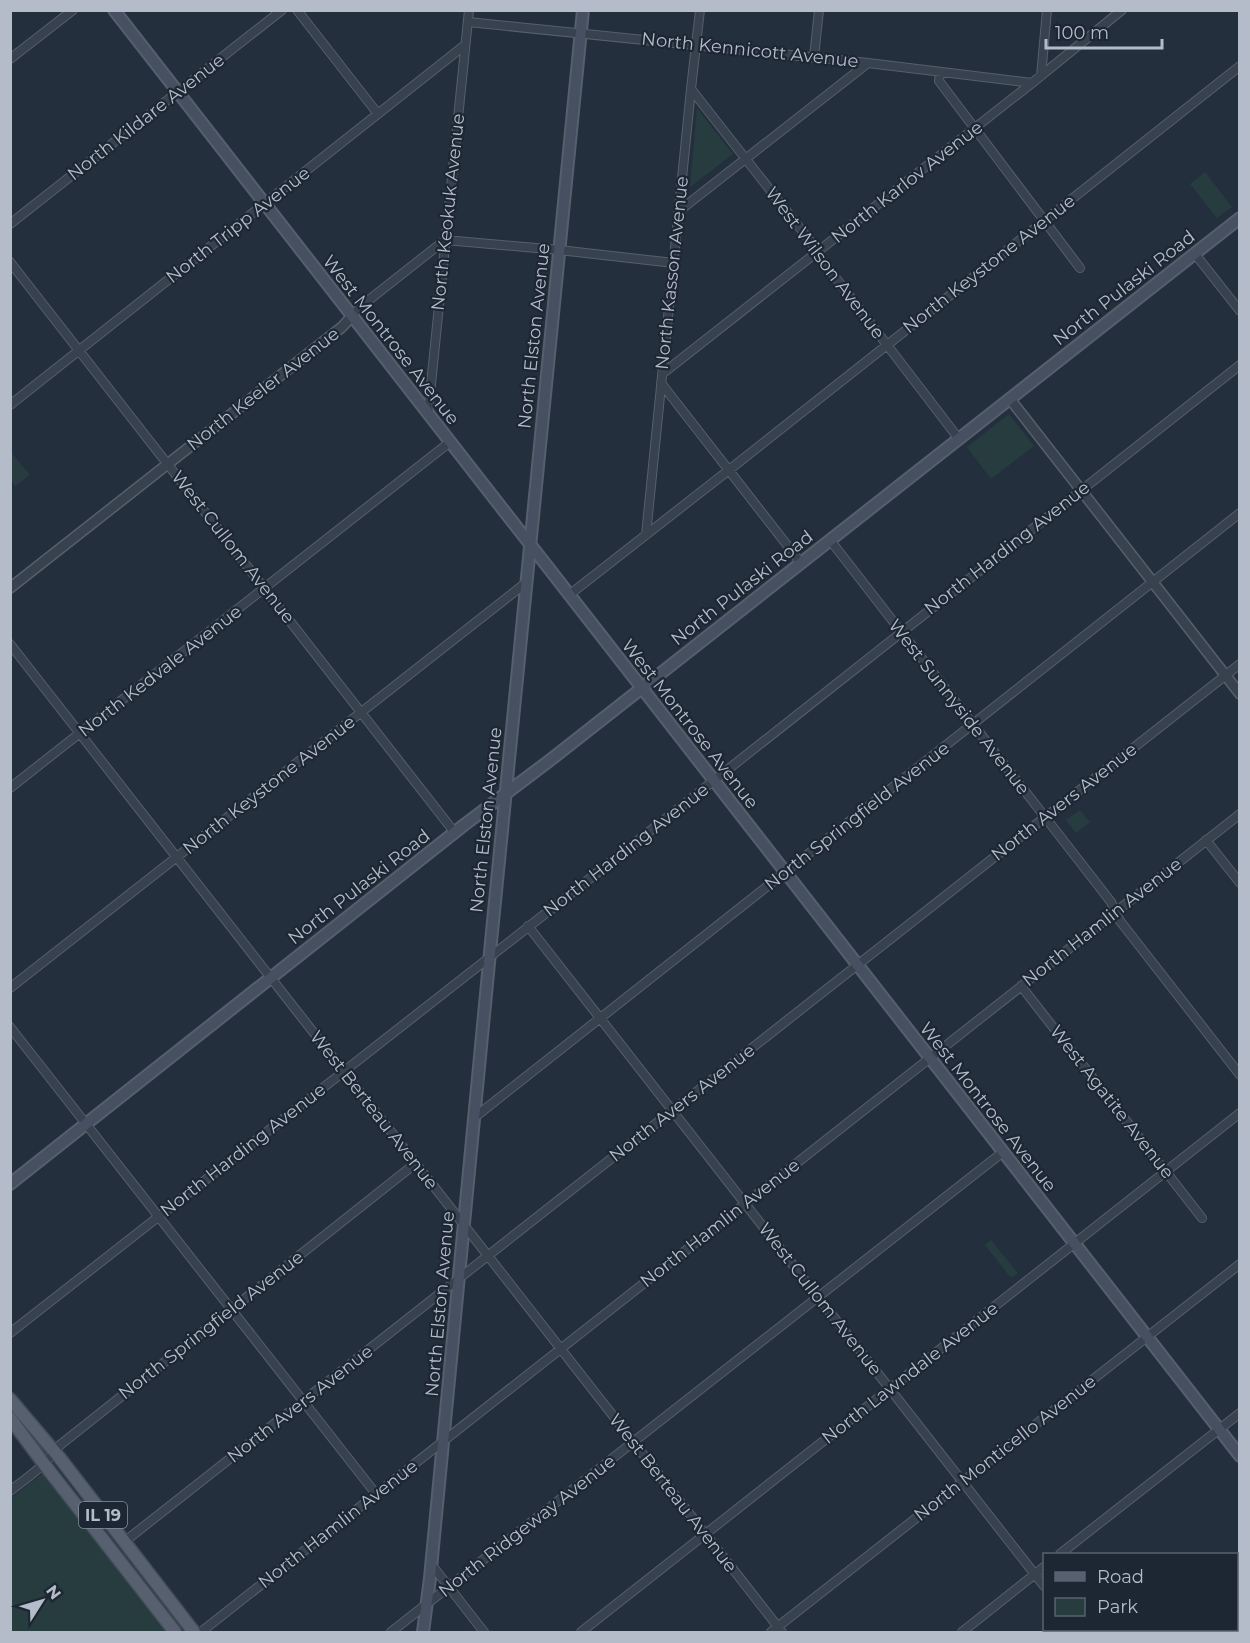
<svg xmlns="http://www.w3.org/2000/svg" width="1250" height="1643" viewBox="0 0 1250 1643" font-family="Montserrat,sans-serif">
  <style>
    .green { fill: #263c3f }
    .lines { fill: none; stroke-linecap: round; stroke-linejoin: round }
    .minor-casing { stroke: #565f6c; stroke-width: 10 }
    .tertiary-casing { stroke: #565f6c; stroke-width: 12 }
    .secondary-casing { stroke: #565f6c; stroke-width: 14 }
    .primary-casing { stroke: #414a57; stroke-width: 15 }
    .minor { stroke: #38414e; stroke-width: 8 }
    .tertiary { stroke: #38414e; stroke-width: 9 }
    .secondary { stroke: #465061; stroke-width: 10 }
    .primary { stroke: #56606e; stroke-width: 12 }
    .labels { text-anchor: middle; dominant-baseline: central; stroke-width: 4.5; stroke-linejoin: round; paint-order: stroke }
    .shield { fill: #1d2633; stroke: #878f9c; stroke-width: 1.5 }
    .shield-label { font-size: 16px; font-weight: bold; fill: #b4bcc9 }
    .street-label { font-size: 18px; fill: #b4bcc9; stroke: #1d2633 }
  </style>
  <rect width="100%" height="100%" fill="#242f3e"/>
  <path class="green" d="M697,108L733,154L690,187Z
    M1205,172L1232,207L1217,218L1190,184Z
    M1009,414L1034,446L991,479L967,447Z
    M10,451L30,475L15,486L11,480Z
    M1080,810L1090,822L1076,833L1066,820Z
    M991,1240L1018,1273L1011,1278L985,1245Z
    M43,1473L169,1632H11V1498Z"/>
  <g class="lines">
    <defs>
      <path id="minor" d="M297,10L378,114
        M468,22L868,63L1032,83
        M814,57L819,10
        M10,59L73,10
        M940,72L939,81L1080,268
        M1041,76L1047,10
        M691,89L810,241L822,260L959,439
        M679,211L868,63
        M10,224L282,10
        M1195,254L1240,311
        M10,262L455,833
        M352,316L360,307L445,240L559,250L674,263
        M662,374L1032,83L1122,10
        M661,383L801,563
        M10,405L465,45
        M428,414L469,10
        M646,535L691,89L700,10
        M830,540L1111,902L1120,921L1240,1075
        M569,595L729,470L1240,66
        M10,644L782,1632
        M10,788L450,442
        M1206,840L1240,883
        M528,926L1044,1586
        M1021,986L1202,1218
        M10,988L527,582
        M10,1027L376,1494
        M475,1117L1240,513
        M10,1333L555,906L1240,365
        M10,1491C28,1477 47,1464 60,1445L416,1163
        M124,1542L1240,664
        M1060,1554L1240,1413
        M431,1564L484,1632
        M1236,1565L1240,1562
        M1078,1630L1081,1632
        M201,1632L1240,814
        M391,1632L1003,1152
        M581,1632L1240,1113
        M771,1632L1240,1264
        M962,1632L1044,1567
        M1150,1632L1154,1630"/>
      <path id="tertiary" d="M1010,399L1240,694
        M10,588L342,327L352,316"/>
      <path id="secondary" d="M114,10L1240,1456
        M10,1184L464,825L549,761L1240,218
        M423,1632L430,1578L491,942L583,10"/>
      <path id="primary" d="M10,1399L59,1457L194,1632
        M10,1418L44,1464L175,1632"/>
    </defs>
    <use href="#minor" class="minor-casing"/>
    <use href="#tertiary" class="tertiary-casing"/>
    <use href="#secondary" class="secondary-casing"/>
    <use href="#primary" class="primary-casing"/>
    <use href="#minor" class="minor"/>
    <use href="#tertiary" class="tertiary"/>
    <use href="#secondary" class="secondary"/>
    <use href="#primary" class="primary"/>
  </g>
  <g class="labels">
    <rect class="shield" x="79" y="1502" width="48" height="26" rx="4.5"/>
    <g class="shield-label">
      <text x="103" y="1515">IL 19</text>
    </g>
    <g class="street-label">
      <text transform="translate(750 50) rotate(6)">North Kennicott Avenue</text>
      <text transform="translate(146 117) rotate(-38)">North Kildare Avenue</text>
      <text transform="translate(907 182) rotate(-38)">North Karlov Avenue</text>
      <text transform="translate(448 212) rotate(-84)">North Keokuk Avenue</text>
      <text transform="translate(238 225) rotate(-38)">North Tripp Avenue</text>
      <text transform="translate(825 263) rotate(53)">West Wilson Avenue</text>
      <text transform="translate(989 264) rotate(-38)">North Keystone Avenue</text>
      <text transform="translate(672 273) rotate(-84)">North Kasson Avenue</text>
      <text transform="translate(1124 288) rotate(-38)">North Pulaski Road</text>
      <text transform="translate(534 336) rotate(-84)">North Elston Avenue</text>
      <text transform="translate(391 340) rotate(52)">West Montrose Avenue</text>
      <text transform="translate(263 389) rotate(-38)">North Keeler Avenue</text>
      <text transform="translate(233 547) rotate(52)">West Cullom Avenue</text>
      <text transform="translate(1007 548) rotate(-38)">North Harding Avenue</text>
      <text transform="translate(742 588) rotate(-38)">North Pulaski Road</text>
      <text transform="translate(160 671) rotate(-38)">North Kedvale Avenue</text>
      <text transform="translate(959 707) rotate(52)">West Sunnyside Avenue</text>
      <text transform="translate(690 724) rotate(52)">West Montrose Avenue</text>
      <text transform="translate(269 785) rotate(-38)">North Keystone Avenue</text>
      <text transform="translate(1064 802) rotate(-38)">North Avers Avenue</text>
      <text transform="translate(857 816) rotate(-38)">North Springfield Avenue</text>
      <text transform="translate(486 820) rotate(-84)">North Elston Avenue</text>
      <text transform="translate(626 850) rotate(-38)">North Harding Avenue</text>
      <text transform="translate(359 887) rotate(-38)">North Pulaski Road</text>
      <text transform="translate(1102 922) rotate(-38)">North Hamlin Avenue</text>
      <text transform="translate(1112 1102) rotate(52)">West Agatite Avenue</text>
      <text transform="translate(682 1103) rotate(-38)">North Avers Avenue</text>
      <text transform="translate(988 1107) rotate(52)">West Montrose Avenue</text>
      <text transform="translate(374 1110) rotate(52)">West Berteau Avenue</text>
      <text transform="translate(243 1150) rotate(-38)">North Harding Avenue</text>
      <text transform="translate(720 1223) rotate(-38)">North Hamlin Avenue</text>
      <text transform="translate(820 1299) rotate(52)">West Cullom Avenue</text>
      <text transform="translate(440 1304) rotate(-85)">North Elston Avenue</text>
      <text transform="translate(211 1325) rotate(-38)">North Springfield Avenue</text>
      <text transform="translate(910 1373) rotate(-38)">North Lawndale Avenue</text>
      <text transform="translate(300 1404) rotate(-38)">North Avers Avenue</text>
      <text transform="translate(1005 1448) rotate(-38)">North Monticello Avenue</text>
      <text transform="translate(673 1493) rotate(52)">West Berteau Avenue</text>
      <text transform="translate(338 1524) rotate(-38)">North Hamlin Avenue</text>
      <text transform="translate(527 1526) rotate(-38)">North Ridgeway Avenue</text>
    </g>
  </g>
  <rect width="1250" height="1643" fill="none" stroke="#b4bcc9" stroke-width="24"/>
  <rect x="1043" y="1553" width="195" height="78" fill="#1d2633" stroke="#59626f" stroke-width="1.5"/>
  <rect x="1055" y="1572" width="30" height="9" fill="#56606e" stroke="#59626f" stroke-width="1.5"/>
  <text x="1097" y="1583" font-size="18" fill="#b4bcc9">Road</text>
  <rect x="1055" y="1598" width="30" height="18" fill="#263c3f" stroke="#59626f" stroke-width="1.5"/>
  <text x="1097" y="1613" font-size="18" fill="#b4bcc9">Park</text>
  <g transform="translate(42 1601) rotate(53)" stroke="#1d2633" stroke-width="4.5" paint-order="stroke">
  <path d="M0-4.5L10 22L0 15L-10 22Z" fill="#b4bcc9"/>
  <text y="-9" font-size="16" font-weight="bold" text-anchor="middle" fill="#b4bcc9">N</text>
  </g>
  <path d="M1046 39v9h116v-9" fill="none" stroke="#b4bcc9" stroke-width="3"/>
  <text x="1055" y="39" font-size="18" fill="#b4bcc9" stroke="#1d2633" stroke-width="4.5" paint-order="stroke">100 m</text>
</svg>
